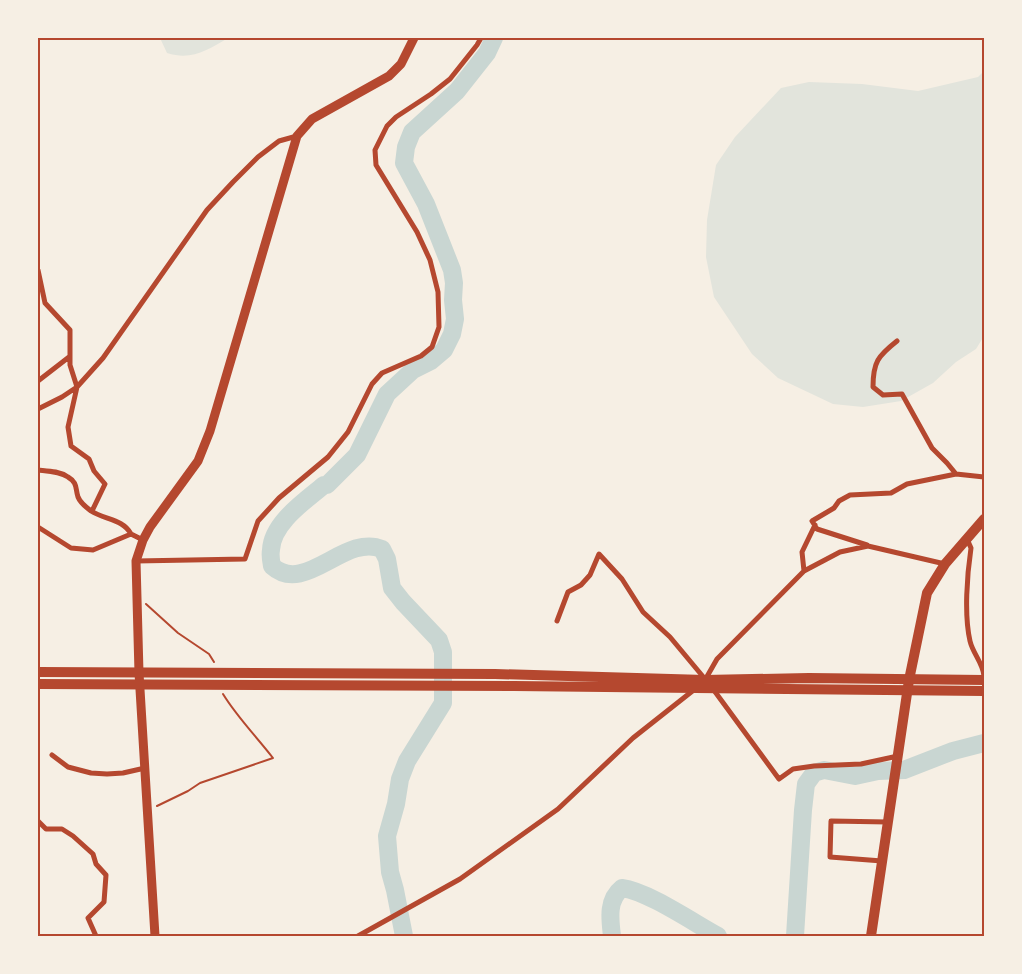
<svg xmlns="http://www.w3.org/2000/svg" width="1022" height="974" viewBox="0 0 1022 974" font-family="'Noto Sans',sans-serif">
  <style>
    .green { fill: #e2e4dc }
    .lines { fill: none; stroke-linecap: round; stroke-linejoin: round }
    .river { stroke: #c9d6d2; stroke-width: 18 }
    .path { stroke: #b5482f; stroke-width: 2 }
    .minor { stroke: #b5482f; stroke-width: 5 }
    .secondary { stroke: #b5482f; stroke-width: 9 }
    .primary { stroke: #b5482f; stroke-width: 10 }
    .trunk { stroke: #b5482f; stroke-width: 10 }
    .neatline { fill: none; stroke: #b5482f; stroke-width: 2 }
  </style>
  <rect width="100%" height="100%" fill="#f6efe4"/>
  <path class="green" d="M160,38H228C207,50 192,61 167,53Z
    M984,71V336L976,349L956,362L933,383L901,401L863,407L833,404L778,378L752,354L714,297L706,257L707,220L716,165L735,137L781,88L809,82L862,84L918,91L978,77Z"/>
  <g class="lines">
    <path class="river" d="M404,936L395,890L390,872L387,836L396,804L400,779L407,761L443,703V652L439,640L403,602L392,588L387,559L382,549C345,533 305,596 272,566C271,561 270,555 271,550C272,523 305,501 324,485H327L357,455L387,394L413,370L431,361L444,350L452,334L455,319L453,300L454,283L452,270L426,204L404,163L406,147L412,132L457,91L487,53L494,38
      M612,936C610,919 607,900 622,888C647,891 694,923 718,936
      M795,936L803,810L806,784L814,773L824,770L855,776L878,771L904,770L953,751L984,743"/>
    <path class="path" d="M146,604L178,633L209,654L214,662
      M157,806L188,791L200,783L273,758C256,736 237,717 223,694"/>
    <path class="minor" d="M38,270L45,303L70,330V365L77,387L68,427L71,446L89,459L94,471L105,484L92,511
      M897,341C878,356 873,362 873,387L883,395L902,394L932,448L947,463L956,474L984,477
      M38,381L69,357
      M38,409L62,397L77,387L103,358L207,210L233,182L258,157L279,141L297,136
      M38,470C48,471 59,471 68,477C78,483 75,488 78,497C80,502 87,508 91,511C105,520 123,519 131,534
      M38,527L71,548L93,550L131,534L143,540
      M967,539L971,548C967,575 964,615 970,641C973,654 983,663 984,676
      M867,545L817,529L812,521L834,508L839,501L850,495L891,493L907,484L956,474
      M136,561L245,559L258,521L279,498L328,457L348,432L372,384L382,373L421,356L432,347L439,327L438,292L430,260L417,232L376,165L375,150L387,126L396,117L431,94L450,79L477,45L481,38
      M804,571L802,552L815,525
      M557,621L568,592L581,585L590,575L599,554L622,579L643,612L670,637L705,679
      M705,680L717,659L804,571L840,552L868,546L945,564
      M713,689L779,779L793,769L814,766L861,764L898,756
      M52,755L68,767L91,773L107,774L123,773L145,768
      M38,821L46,829H62L73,836L93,854L96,864L106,875L104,902L88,918L96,936
      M882,861L830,857L831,821L888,822
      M358,936L460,879L558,809L633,738L695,689"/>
    <path class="secondary" d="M155,936L139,673L136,561L143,540L150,527L198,461L210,431L297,136L312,119L389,76L401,64L414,38"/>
    <path class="primary" d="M871,936L909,680L927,593L945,564L984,519"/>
    <path class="trunk" d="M38,672L495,674L705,680L809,678L984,680
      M38,684L514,686L984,691"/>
  </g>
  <rect width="1022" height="974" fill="none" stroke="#f6efe4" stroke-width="78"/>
  <rect x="39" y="39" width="944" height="896" class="neatline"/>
</svg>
